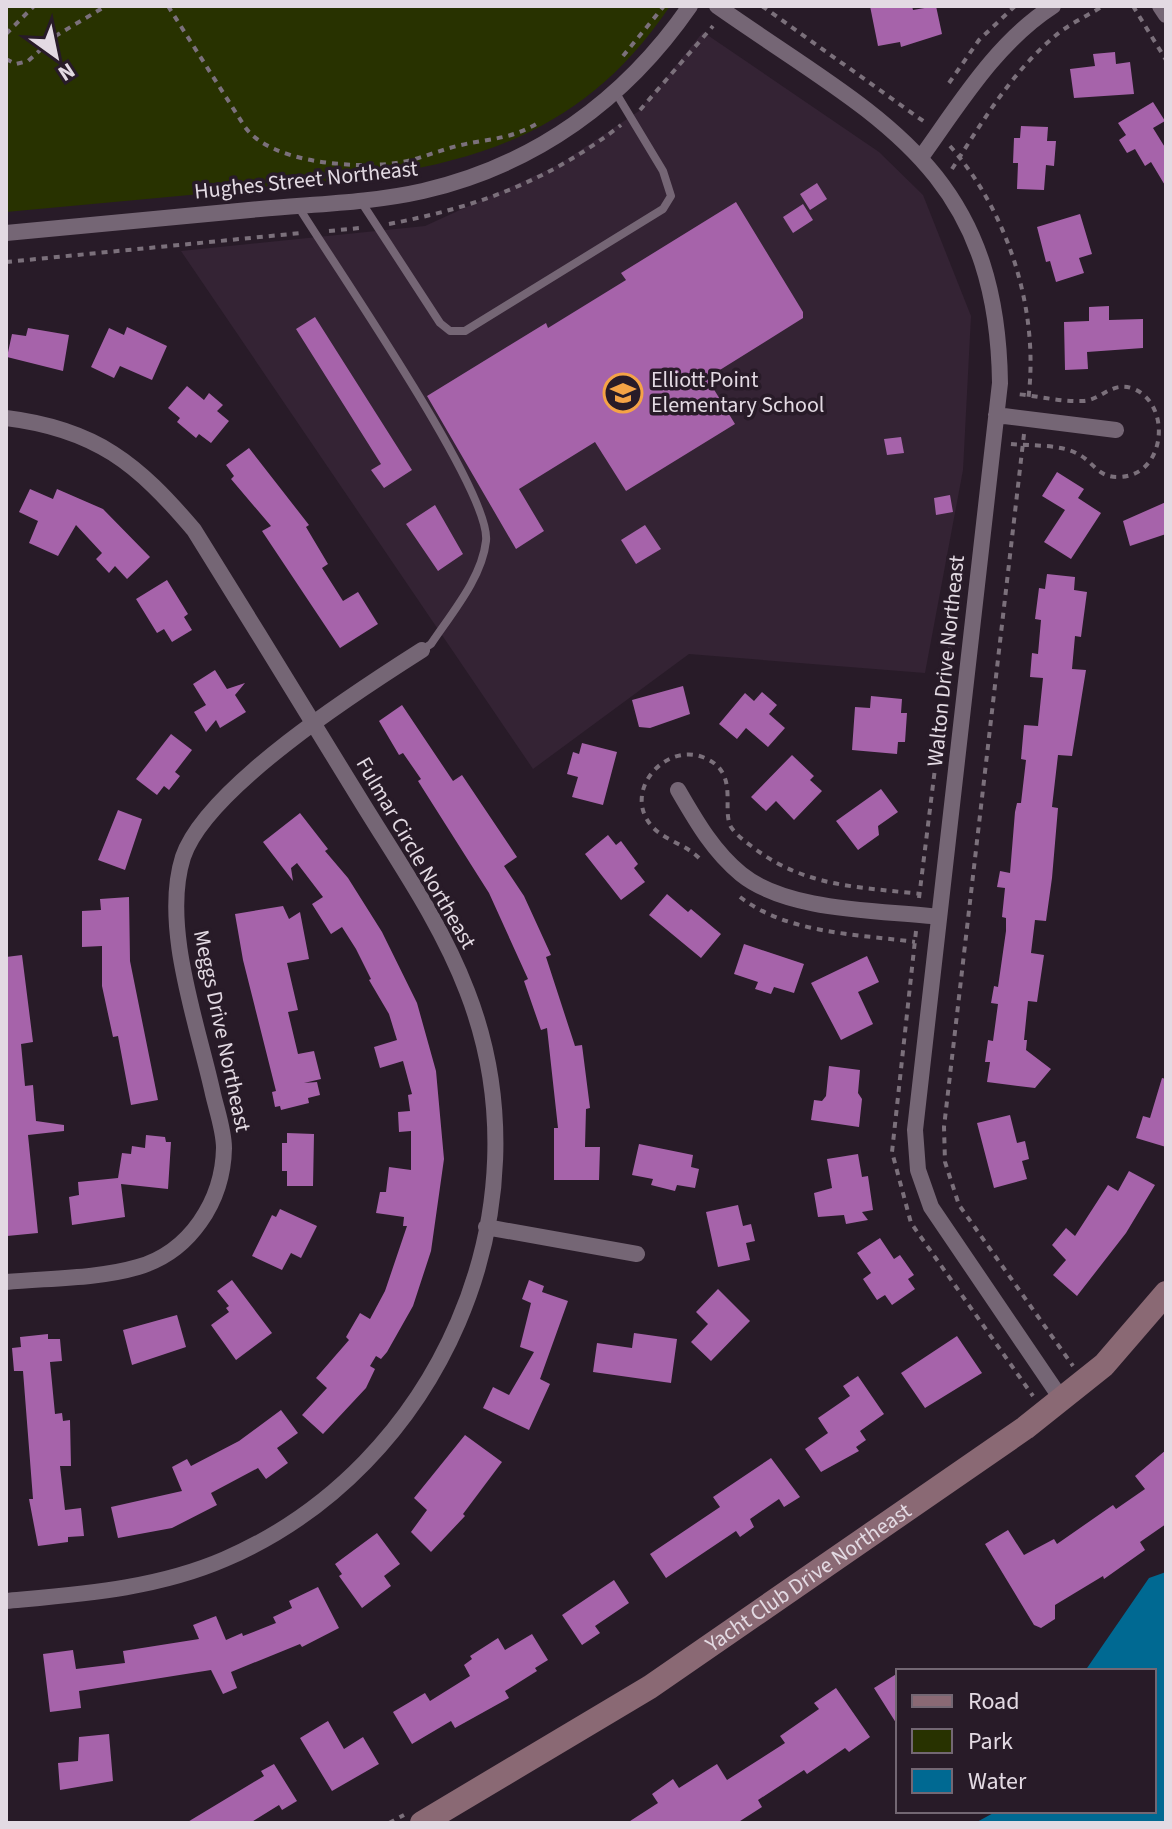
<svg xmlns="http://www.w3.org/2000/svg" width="1172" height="1829" viewBox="0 0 1172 1829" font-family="'Source Sans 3',sans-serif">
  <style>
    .built { fill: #342334 }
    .green { fill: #283200 }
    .water { fill: #006992 }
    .building { fill: #a663aa }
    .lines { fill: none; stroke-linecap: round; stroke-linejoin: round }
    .path { stroke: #7b707b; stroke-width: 4; stroke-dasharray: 6 6; stroke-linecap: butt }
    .lane { stroke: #756675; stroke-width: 8 }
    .street { stroke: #756675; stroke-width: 16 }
    .secondary { stroke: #8a6974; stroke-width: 24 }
    .labels { text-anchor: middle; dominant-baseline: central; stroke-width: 7; stroke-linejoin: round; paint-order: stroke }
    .street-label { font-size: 22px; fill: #e3dae3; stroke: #281b28 }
    .poi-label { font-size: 22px; fill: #e3dae3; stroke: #281b28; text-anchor: start }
  </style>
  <rect width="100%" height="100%" fill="#281b28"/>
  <path class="built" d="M703,32L879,152L923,195L971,316L963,470L925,673L689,654L533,769L181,251L425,226L558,165L639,111Z"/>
  <path class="green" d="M6,6H670C566,161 425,173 254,189C172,197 89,204 6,212Z"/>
  <path class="water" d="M1166,1572V1823H975L997,1811H1154V1671H1085L1149,1578Z"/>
  <path class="building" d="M870,6H912L913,10L936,6L942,34L901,47L900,42L878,46Z
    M1115,52L1116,64L1130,62L1134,94L1074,98L1070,69L1095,66L1093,54Z
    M1153,102L1165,121L1153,128L1166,149V187L1151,162L1145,166L1135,149L1127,153L1119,140L1126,135L1118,123Z
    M1021,126L1048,127L1047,141H1056L1054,166L1046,165L1044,190L1017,189L1018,163H1013L1014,138H1020Z
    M817,183L827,199L810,210L800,194Z
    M736,202L803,312V318L707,378L735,424L626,491L595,442L519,489L544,531L516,549L427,396L546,323L548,328L626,280L621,273Z
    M803,204L813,220L793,233L783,217Z
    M1080,214L1092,254L1079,258L1084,273L1056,282L1050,261L1046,262L1037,227Z
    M1109,306V320L1143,319V348L1087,352L1088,369L1065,370L1064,322L1089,321V307Z
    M315,317L412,470L384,488L371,470L381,464L296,329Z
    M127,327L167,346L152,380L120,366L114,378L91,367L109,328L124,335Z
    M28,328L69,335L63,371L7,357L12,334L26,336Z
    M187,386L204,400L209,393L223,405L217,411L229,421L211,443L199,434L196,438L177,422L180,418L168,408Z
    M901,437L904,453L887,455L884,439Z
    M249,448L309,525L306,527L328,564L322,568L343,601L358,592L378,624L340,648L262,531L271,526L231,479L234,476L226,465Z
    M1057,472L1084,489L1078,498L1101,513L1071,559L1044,542L1065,510L1042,496Z
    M30,489L53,499L57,489L103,509L150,557L127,579L115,566L109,573L96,559L102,553L76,525L58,556L29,543L38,521L19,512Z
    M950,495L953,512L936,515L934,498Z
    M1166,502V534L1130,546L1123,521Z
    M435,505L463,554L438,571L406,524Z
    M645,525L661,549L636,564L621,540Z
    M1047,574L1075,577L1074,590L1087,592L1081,637L1075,636L1072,669L1086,670L1072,756L1058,755L1052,807L1058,808L1052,878L1046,921L1035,920L1031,953L1044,955L1037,1002L1028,1001L1024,1040H1027L1026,1050L1051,1069L1035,1088L987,1082L990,1062H985L988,1040L993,1041L998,1004L991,1003L994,986L998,987L1006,931V918L1002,917L1005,888L997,887L1000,871L1010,873L1015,812L1017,803H1021L1026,760L1021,759L1024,725L1038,726L1043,678L1030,677L1032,653L1038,654L1041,620L1035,619L1039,588L1045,589Z
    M167,580L188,614L184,617L192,630L172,642L164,629L157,633L136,599Z
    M215,670L227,689L245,683L235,695L246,712L220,728L216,720L206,732L194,712L206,705L193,684Z
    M683,686L690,714L650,728L639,727L632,700Z
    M762,692L777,705L769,714L785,728L768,747L746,728L737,739L719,724L745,693L754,701Z
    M871,696L902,699L901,713H907L905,742H898L897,754L852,750L855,707L870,708Z
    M402,705L453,781L462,775L517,857L504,866L524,896L551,955L546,957L575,1046L582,1045L590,1108L586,1109L585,1147H600L599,1180H554V1128H558L547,1028L541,1030L524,981L528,979L489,893L418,781L421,779L403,753L399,755L379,721Z
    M171,734L192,750L175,772L180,776L169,790L164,786L157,795L136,779Z
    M582,743L617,752L603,805L572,797L578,777L567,774L573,752L579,754Z
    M792,755L814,776L810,780L822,791L794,820L776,801L766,811L751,797Z
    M881,789L898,812L878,826L879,835L858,850L836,821Z
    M118,810L142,819L125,870L98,860Z
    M300,813L328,849L325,851L348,878L382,932L417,1003L436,1071L444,1159L431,1251L413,1306L387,1352L381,1359L376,1356L370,1366L375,1369L366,1388L323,1434L302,1415L327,1388L316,1378L349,1340L346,1337L360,1313L370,1319L385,1291L407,1226H403L404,1217L376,1213L380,1192H386L389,1167L411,1170V1131L399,1132L398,1112L410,1111L408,1095L412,1094L403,1061L380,1068L374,1047L397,1040L389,1014L369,980L371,979L356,949L342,927L331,934L312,904L323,897L297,863L291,868L293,881L263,842Z
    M608,835L616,845L621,841L638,864L634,868L645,882L621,900L585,854Z
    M667,894L688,912L691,909L721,934L701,958L649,915Z
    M129,897L130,961L158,1100L131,1105L118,1036L113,1037L102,986V946L82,947V911L101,910L100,899Z
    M283,906L289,919L300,912L309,959L287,963L298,1010L288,1012L298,1054L314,1051L321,1079L304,1083L317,1082L320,1095L308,1098L309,1103L281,1110L280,1106L275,1107L272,1092L276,1091L243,960L235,914Z
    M744,944L804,964L794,993L774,987L771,994L755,989L758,982L734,974Z
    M22,955L33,1042L21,1044L25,1086L33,1085L36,1121L64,1125V1131L28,1135L38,1233L7,1236L6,957Z
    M867,956L879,982L858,992L873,1024L841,1040L811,983Z
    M829,1066L860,1070L858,1093L862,1099L859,1127L811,1120L814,1100L822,1101L826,1096Z
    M1162,1078L1166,1079V1147L1136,1138L1143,1116L1150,1118Z
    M1010,1115L1017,1143L1025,1141L1029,1159L1022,1161L1027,1179L994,1188L977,1123Z
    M287,1133L314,1134L313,1186H287V1171H282V1143H287Z
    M146,1135L165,1137L166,1142H171L168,1189L121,1184L125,1217L72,1225L69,1197L79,1195L78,1182L118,1178L122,1153L131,1154L132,1146L145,1148Z
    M639,1144L693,1155L691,1167L699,1169L695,1188L677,1185L675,1191L651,1185L653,1179L632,1175Z
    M858,1154L862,1177L868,1176L873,1210L862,1212L868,1220L846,1224L844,1215L818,1217L814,1193L832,1188L827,1159Z
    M1129,1171L1155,1185L1126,1233L1077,1296L1053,1275L1066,1260L1052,1245L1066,1228L1075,1236L1108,1185L1118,1191Z
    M738,1205L743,1226L751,1224L755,1241L746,1243L750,1260L718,1267L706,1212Z
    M280,1209L317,1226L301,1258L291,1253L282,1270L252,1256L272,1215L276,1217Z
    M880,1238L894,1259L900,1255L914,1275L908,1279L915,1289L892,1305L885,1295L877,1300L863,1279L871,1273L857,1253Z
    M232,1280L272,1333L236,1360L211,1325L229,1312L226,1308L229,1306L217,1291Z
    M529,1280L544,1286L542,1292L568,1301L540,1379L550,1384L529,1430L483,1408L493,1387L509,1395L534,1352L520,1347L531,1303L522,1299Z
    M718,1289L750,1321L711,1361L691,1342L708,1324L696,1312Z
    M177,1315L186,1347L132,1365L123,1330Z
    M634,1333L677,1339L671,1383L593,1372L597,1343L632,1348Z
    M48,1334V1339H60L62,1361L50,1362L55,1414L62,1413L63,1421L70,1420L71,1466H60L65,1510L81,1508L84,1536L68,1537V1542L38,1546L29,1499H33L23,1371H14L12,1348L21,1347L20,1337Z
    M957,1336L982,1373L925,1408L901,1373Z
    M858,1376L884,1414L860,1431L866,1440L856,1447L859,1451L821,1472L805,1449L828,1433L818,1418L850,1396L843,1386Z
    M281,1410L298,1433L277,1448L288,1463L266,1479L258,1468L211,1493L217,1505L172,1528L118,1538L111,1507L182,1491L172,1467L187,1459L191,1466L239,1441Z
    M465,1435L502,1462L463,1514L465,1516L431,1552L411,1532L427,1510L414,1498Z
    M1166,1450V1524L1140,1542L1145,1550L1104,1579L1103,1576L1055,1605V1619L1041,1628L1034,1625L985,1544L1008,1530L1024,1555L1054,1539L1057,1544L1113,1505L1116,1509L1145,1489L1135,1476Z
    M771,1458L800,1497L784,1507L779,1499L750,1519L754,1527L740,1537L736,1531L666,1578L650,1554L720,1507L713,1497Z
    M377,1533L400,1564L384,1576L391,1586L362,1608L339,1576L342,1574L335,1564Z
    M614,1580L629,1603L595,1626L600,1633L582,1645L562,1615Z
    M318,1587L339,1628L302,1647L300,1644L231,1672L237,1688L223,1694L211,1670L79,1691L81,1708L50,1712L43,1654L73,1650L76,1669L125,1663L123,1651L199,1639L193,1625L216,1616L226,1640L242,1633L243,1636L276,1623L273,1617L292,1608L289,1601Z
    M532,1634L548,1660L535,1668L537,1671L505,1691L509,1698L455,1728L451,1721L412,1744L393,1712L425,1693L430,1701L470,1676L464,1665L472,1659L470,1656L498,1638L505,1650Z
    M898,1673V1726L874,1688Z
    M836,1688L870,1737L849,1752L845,1748L807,1774L804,1770L758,1800L762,1807L737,1823H627L658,1803L652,1794L673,1779L679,1788L717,1764L727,1780L785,1743L780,1736L819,1709L814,1703Z
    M328,1721L344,1749L363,1737L379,1764L332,1791L300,1738Z
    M109,1734L113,1781L60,1790L58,1763L78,1761L79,1737Z
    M274,1764L297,1801L282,1810L279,1805L250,1823H186L264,1776L261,1771Z"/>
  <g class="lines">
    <path class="path" d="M168,6L245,127C271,163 354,169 396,163C418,160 439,150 461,145C491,138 509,140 538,123
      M762,6L926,123
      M1133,6L1166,60
      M6,34L34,6
      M623,56L664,6
      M6,59L16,64L28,61L57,35L106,6
      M949,83L979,40L1015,6
      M640,110L713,26
      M950,146C1009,213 1040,313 1028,401
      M952,169C982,122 1012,72 1055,36C1069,24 1087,16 1103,6
      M389,224C477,207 549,181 621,125
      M329,231L360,228
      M6,262L301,233
      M1024,434L944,1127L945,1162L959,1205L1073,1366
      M1011,444C1031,446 1061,444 1078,454C1094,462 1098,478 1119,477C1166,476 1172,405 1134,389C1112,380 1102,400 1083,401C1061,402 1038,396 1016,394
      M699,858C684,843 662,840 650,824C623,789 667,741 705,758C740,773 721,809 731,827C737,836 746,842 754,848C805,887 859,887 921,894
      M740,897C788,934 857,934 915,942
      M919,898L959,574
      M916,931L892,1152L911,1223L1033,1396
      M389,1823L404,1815"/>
    <path class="lane" d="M360,200L440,323L450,331H465L663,209L671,196L663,171L616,93
      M298,206C332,262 492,492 486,541C482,578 451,614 431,644L422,650"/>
    <path class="street" d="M717,6C875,117 997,165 1000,383L915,1130L918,1170L931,1207L1062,1400
      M1160,6L1166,15
      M922,156C960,103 997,42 1053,6
      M6,233C91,225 175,217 260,209C314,204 370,203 423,191C535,165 625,100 690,6
      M996,415L1116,430
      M6,418C96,429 138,464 194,530C250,620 306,711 361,801C399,863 441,923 467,991C552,1209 439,1467 225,1559C156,1589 81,1594 6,1601
      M678,790C696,821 713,851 741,874C788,912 880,910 939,917
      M486,1227L637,1254
      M6,1282C48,1278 97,1279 138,1267C190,1252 223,1201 224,1148C224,1131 217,1111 213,1094C198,1025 161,926 183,857C206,788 359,690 422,650"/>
    <path class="secondary" id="s1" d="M422,1823L650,1687L1025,1428L1104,1365L1166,1293"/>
  </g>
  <defs>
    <symbol id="school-ring" viewBox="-11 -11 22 22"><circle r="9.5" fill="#281b28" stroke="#f5a346" stroke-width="1.5"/><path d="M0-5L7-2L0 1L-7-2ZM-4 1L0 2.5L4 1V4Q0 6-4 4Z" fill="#f5a346"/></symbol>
  </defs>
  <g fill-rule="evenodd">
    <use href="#school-ring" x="601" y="371" width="44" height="44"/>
  </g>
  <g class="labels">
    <g class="street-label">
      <text transform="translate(306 180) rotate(-6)">Hughes Street Northeast</text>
      <text transform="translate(946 661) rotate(-84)">Walton Drive Northeast</text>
      <text transform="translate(416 853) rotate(60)">Fulmar Circle Northeast</text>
      <text transform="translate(222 1031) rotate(78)">Meggs Drive Northeast</text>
      <text stroke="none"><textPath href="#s1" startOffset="458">Yacht Club Drive Northeast</textPath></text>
    </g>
    <g class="poi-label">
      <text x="651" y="380">Elliott Point<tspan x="651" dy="25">Elementary School</tspan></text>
    </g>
  </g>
  <rect width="1172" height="1829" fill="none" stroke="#e3dae3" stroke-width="16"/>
  <rect x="896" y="1669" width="260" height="144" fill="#281b28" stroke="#736773" stroke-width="2"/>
  <rect x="912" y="1695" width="40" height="12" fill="#8a6974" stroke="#736773" stroke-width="2"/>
  <text x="968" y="1709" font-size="24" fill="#e3dae3">Road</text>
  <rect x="912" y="1729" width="40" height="24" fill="#283200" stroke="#736773" stroke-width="2"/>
  <text x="968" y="1749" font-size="24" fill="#e3dae3">Park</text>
  <rect x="912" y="1769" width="40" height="24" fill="#006992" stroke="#736773" stroke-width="2"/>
  <text x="968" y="1789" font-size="24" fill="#e3dae3">Water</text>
  <g transform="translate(56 56) rotate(147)" stroke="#281b28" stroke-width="6" paint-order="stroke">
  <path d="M0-6L14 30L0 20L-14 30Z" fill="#e3dae3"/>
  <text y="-12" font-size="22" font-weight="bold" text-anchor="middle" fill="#e3dae3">N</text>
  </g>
</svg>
